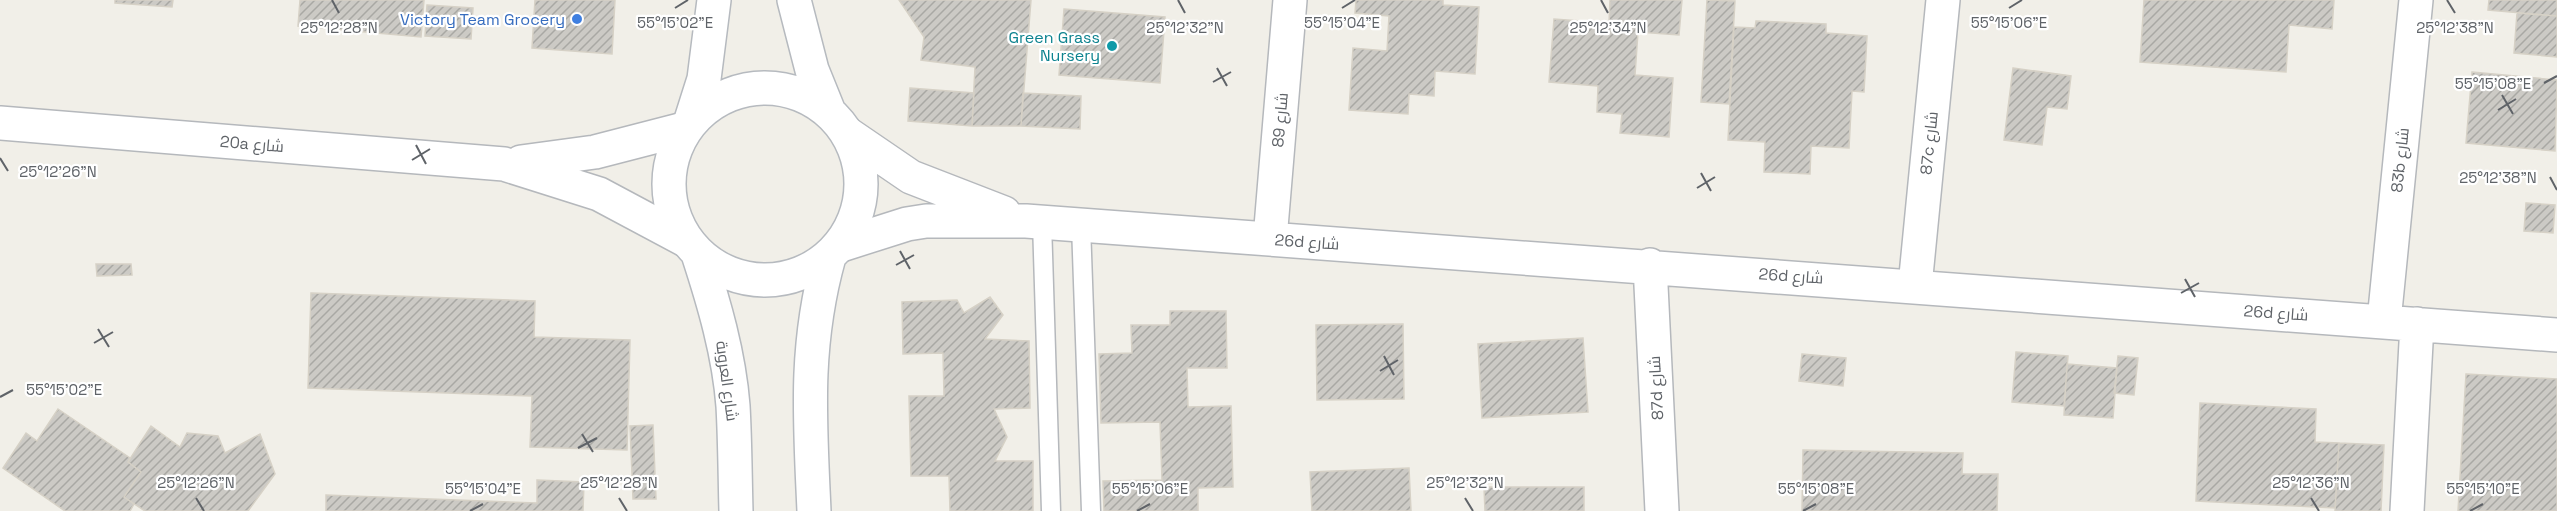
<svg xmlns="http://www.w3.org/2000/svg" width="2557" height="511" viewBox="0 0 2557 511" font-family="'Space Grotesk',Cairo,sans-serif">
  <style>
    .building { fill: url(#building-hatch); stroke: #d6d1c6; stroke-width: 1.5 }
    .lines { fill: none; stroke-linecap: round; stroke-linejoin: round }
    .lane-casing { stroke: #b5b8bc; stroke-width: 21 }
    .street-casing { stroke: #b5b8bc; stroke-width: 36 }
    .secondary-casing { stroke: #b6babf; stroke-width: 36 }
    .lane { stroke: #fff; stroke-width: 18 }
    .street { stroke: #fff; stroke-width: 33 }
    .secondary { stroke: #fff; stroke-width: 33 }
    .ticks { fill: none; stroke: #5f6368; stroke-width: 2 }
    .shop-dot { fill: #3f7fe0; stroke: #fff; stroke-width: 2 }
    .culture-dot { fill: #0f9aa8; stroke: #fff; stroke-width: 2 }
    .labels { text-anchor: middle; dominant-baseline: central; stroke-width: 4.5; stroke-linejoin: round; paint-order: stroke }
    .shop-label { font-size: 16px; fill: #366cbe; stroke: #fff; text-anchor: end }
    .culture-label { font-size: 16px; fill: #0d838f; stroke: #fff; text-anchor: end }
    .street-label { font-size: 16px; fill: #5f6368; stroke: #fff }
    .ticks-label { font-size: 15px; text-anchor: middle; fill: #5f6368; stroke: #fff; stroke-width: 4.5; stroke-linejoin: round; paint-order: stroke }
  </style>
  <defs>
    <pattern id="building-hatch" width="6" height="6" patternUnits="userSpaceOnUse" patternTransform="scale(1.5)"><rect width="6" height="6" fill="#cccac5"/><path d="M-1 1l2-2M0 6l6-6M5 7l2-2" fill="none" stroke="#a9a8a4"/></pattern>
  </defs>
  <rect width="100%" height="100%" fill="#f1efe8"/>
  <path class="building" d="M115,0H173L172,7L115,3Z
    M300,0H424L421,37L298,26Z
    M535,0H615L612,54L532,48Z
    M899,0H1031L1021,126H972L975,67L921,60L924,37Z
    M1356,0H1443V5L1479,7L1475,74L1435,71L1434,96L1409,94L1408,114L1349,110L1353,48L1387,51L1389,16L1355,13Z
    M1610,0H1682L1679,35L1638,32L1635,75L1673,78L1669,137L1620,133L1622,114L1597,112L1598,86L1549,82L1554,19L1609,23Z
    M1707,0L1735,1L1729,104L1701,102Z
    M2144,0H2334L2332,29L2289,25L2286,72L2140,62Z
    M2489,0H2557V16L2488,10Z
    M427,5L473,8L471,39L425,36Z
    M1064,9L1165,17L1160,83L1059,75Z
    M2517,13L2557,16V57L2514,53Z
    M1756,21L1826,24V33L1867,36L1864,92L1852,91L1849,148L1811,146L1810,174L1764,172L1765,142L1728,140L1734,27L1755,28Z
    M2013,68L2071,76L2067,109L2047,107L2042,145L2004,140Z
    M2472,72L2557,80L2555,151L2466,143Z
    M910,88L974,93L972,126L908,121Z
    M1023,93L1081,96L1080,129L1021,126Z
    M2526,203L2555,205L2553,233L2524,231Z
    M96,264H131L132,275L97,276Z
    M311,293L535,301L534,337L630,340L627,450L530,447L532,396L308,388Z
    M990,297L1003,315L985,339L1029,341L1030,408L994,409L1007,437L995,461H1033V511H950L949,476H911L909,396H944L943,353L903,354L902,302L957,300L964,313Z
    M1170,311H1226L1227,368H1187L1188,407L1231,406L1233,487L1198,488V511H1104L1103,481L1162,480L1160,422L1101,423L1099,354L1132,353L1131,325H1170Z
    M1403,324L1404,399L1317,400L1316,325Z
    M1583,338L1588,412L1482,418L1478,344Z
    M2016,352L2068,356L2064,406L2012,402Z
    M1802,354L1846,358L1843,386L1799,381Z
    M2118,356L2138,358L2134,395L2114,393Z
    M2067,364L2117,368L2113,418L2064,415Z
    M2466,374L2557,379V511H2458Z
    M2200,403L2316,409L2315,442L2339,443L2335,508L2196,501Z
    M58,409L130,458L128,462L141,472L124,497L134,504L130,511H65L3,468L26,433L37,441Z
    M653,425L656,499H633L630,426Z
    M151,426L180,447L187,433L218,436L225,453L260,434L275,474L248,511H145L124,497L141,472L128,462Z
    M2339,443L2384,445L2381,511H2335Z
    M1803,450L1963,453L1962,474H1998L1997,511H1802Z
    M1409,468L1411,511H1312L1310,472Z
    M537,480L584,482L583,511H326V495L537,503Z
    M1484,487H1584V511H1485Z"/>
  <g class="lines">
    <defs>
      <path id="lane" d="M1042,222L1051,511
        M1081,225L1091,511"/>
      <path id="street" d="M0,123L504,164L599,194L687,241
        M848,134L911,177L1004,213
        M521,162L595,152L684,129
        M1270,239L1290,0
        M841,245L907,224L926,221H1026L2557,335
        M1650,265L1662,511
        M1915,286L1943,0
        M2384,321L2416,0
        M2407,511L2417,324"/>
      <path id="secondary" d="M794,0L812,70L829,112
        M669 184a96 96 0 1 1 192 0a96 96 0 1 1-192 0Z
        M691,120L704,79L714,0
        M698,254C714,303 729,354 733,406C735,441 735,476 736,511
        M814,511C810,421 804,346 829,257"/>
    </defs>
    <use href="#lane" class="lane-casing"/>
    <use href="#street" class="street-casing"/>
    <use href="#secondary" class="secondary-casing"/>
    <use href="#lane" class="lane"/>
    <use href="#street" class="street"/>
    <use href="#secondary" class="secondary"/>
  </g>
  <path class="ticks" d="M332,0L339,13M1178,0L1185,13M1601,0L1608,13M2447,0L2455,13M675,8L688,0M1342,8L1355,0M2009,8L2022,0M1217,68L1227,86M1213,82L1231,72M2544,83L2557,76M2502,95L2513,114M2498,110L2516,99M416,145L426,164M0,158L8,171M412,160L430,149M1701,173L1711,191M2550,177L2557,190M1697,188L1715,177M900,251L910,269M896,265L914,255M2185,279L2195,297M2181,293L2199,283M98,329L109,347M94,343L113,332M1384,356L1394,375M1380,371L1398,360M0,397L13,390M582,434L593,452M578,448L597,438M196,498L204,511M619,498L627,511M1465,498L1473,511M2311,498L2319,511M470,511L483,504M1137,511L1150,504M1803,511L1816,504M2470,511L2483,504"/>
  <circle class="shop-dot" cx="577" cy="19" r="6"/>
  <circle class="culture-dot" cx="1112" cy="46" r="6"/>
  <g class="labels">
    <g class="shop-label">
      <text x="565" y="19">Victory Team Grocery</text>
    </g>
    <g class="culture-label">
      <text x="1100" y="37">Green Grass<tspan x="1100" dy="18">Nursery</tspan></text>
    </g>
    <g class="street-label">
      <text transform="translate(1280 120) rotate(-85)">شارع 89</text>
      <text transform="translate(1929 143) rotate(-84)">87c شارع</text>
      <text transform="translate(252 144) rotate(5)">20a شارع</text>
      <text transform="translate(2400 160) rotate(-84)">83b شارع</text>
      <text transform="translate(1307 242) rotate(4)">26d شارع</text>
      <text transform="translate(1791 276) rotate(4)">26d شارع</text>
      <text transform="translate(2276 313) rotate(4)">26d شارع</text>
      <text transform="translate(727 381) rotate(82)">شارع العروبة</text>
      <text transform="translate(1656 388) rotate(-93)">87d شارع</text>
    </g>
  </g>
  <g class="ticks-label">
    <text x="675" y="28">55°15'02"E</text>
    <text x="1342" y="28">55°15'04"E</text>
    <text x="2009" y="28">55°15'06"E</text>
    <text x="339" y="33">25°12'28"N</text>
    <text x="1185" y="33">25°12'32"N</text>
    <text x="1608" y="33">25°12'34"N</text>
    <text x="2455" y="33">25°12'38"N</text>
    <text x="2493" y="89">55°15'08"E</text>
    <text x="58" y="177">25°12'26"N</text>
    <text x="2498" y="183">25°12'38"N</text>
    <text x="64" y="395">55°15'02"E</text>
    <text x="196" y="488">25°12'26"N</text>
    <text x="619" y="488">25°12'28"N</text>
    <text x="1465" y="488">25°12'32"N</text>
    <text x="2311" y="488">25°12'36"N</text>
    <text x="483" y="494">55°15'04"E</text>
    <text x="1150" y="494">55°15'06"E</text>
    <text x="1816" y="494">55°15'08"E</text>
    <text x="2483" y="494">55°15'10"E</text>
  </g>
</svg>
